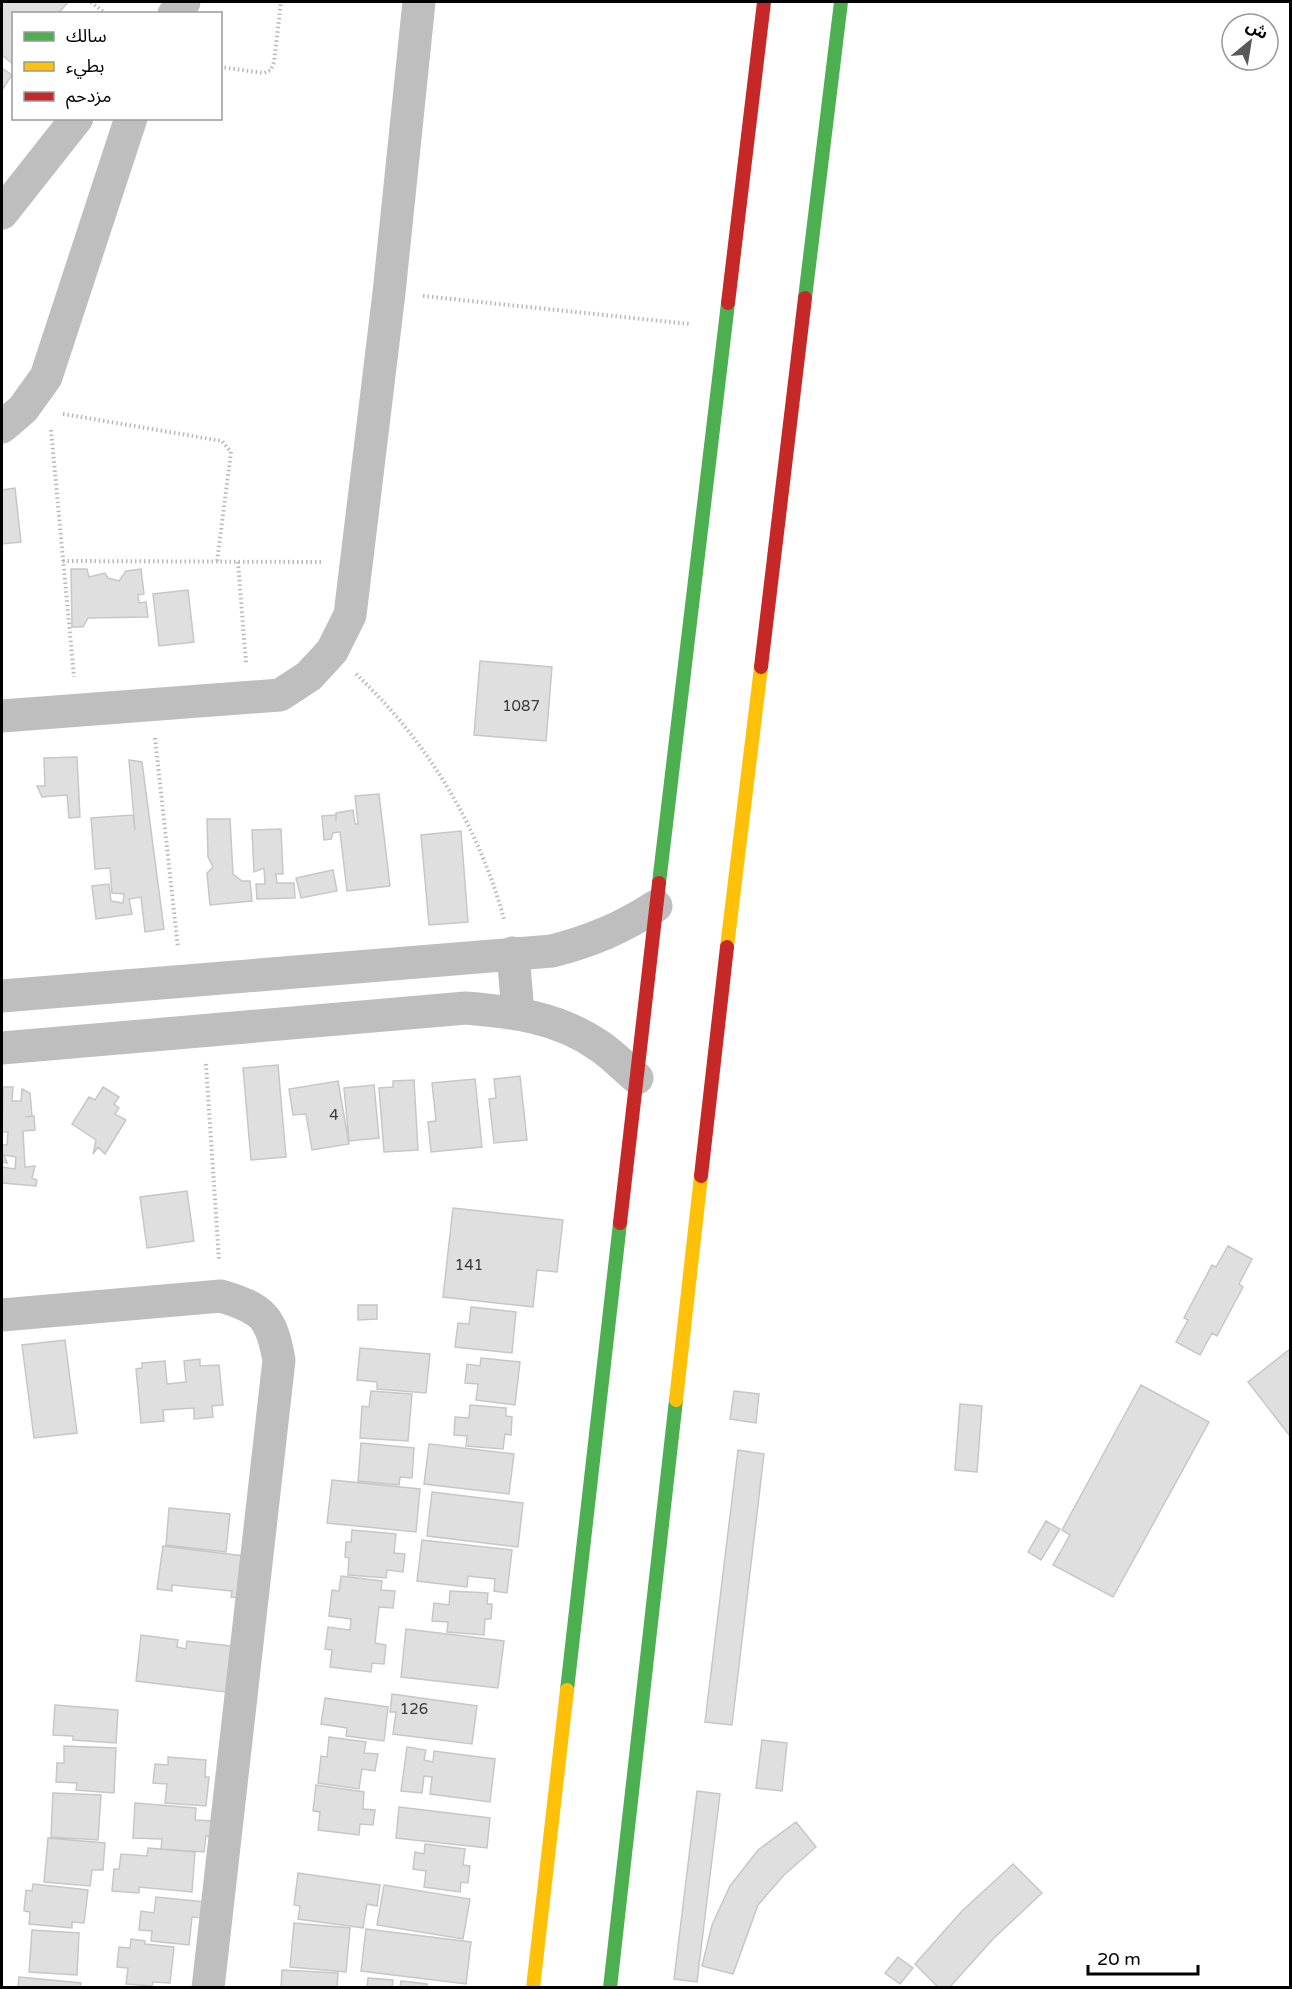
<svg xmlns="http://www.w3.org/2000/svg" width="1292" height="1989" viewBox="0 0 1292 1989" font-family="'Varela Round','Noto Sans Arabic',sans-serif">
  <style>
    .building { fill: #dfdfdf; stroke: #c7c7c7; stroke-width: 1.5 }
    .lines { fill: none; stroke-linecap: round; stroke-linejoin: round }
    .path { stroke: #b9b9b9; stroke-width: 4; stroke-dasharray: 1.5 3; stroke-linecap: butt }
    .street { stroke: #bebebe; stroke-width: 33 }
    .fast { stroke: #4caf50; stroke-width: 14 }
    .slow { stroke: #ffc107; stroke-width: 14 }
    .jam { stroke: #c62828; stroke-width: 14 }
    .labels { text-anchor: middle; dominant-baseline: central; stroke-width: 6; stroke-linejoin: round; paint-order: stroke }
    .number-label { font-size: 15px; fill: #383838 }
  </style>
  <rect width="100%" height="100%" fill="#fff"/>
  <path class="building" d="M2,2H68L58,14H14V65L2,55Z
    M2,68L12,75L2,90Z
    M15,488L21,542L2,544V490Z
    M71,569H87L89,577L105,573L108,578L119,581L126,571L141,569L144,594L138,595L139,603L146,602L148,617L88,618L83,627H72Z
    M188,590L194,642L159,646L153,594Z
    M480,661L552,667L546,741L474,735Z
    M77,757L80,817L69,818L67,795L42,797L37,786H45L44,758Z
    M129,760L142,762L164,929L145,932L141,897L129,899L132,914L96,919L92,886L109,884L111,901L123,903L124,894L112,893L110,868L95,869L91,818L133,815L135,830Z
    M379,794L390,886L347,891L340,832L333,833L331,839L324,840L322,816L336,815V821V813L353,810L355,824H358L355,796Z
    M207,819H230L233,874L242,881H250L252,901L210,905L207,873L213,867L208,857Z
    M281,829L283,874H276L277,883H294L295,898L257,899L256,884H265L264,868L254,872L252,830Z
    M461,831L468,922L429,925L421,835Z
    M333,870L337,891L301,898L296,878Z
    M278,1065L286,1157L251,1160L243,1068Z
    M520,1076L527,1140L494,1143L489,1099L496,1098L494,1079Z
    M475,1079L482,1147L431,1152L428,1122L436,1121L432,1083Z
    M414,1080L418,1150L384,1152L379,1088L393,1087V1081Z
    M338,1081L349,1144L312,1150L306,1114L293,1115L289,1089Z
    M374,1085L379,1138L349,1141L344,1088Z
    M3,1087H13L12,1101H21L22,1089L30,1093L32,1116L25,1117L34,1116L35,1130L23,1131L25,1167L35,1166L32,1178L37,1180L36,1186L2,1183V1167L15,1169L16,1157L4,1155L7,1163L2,1162V1145H7L8,1132H2Z
    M103,1087L119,1097L114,1104L119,1108L115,1114L126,1120L105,1154L98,1147L93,1154L96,1140L72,1124L89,1097L95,1100Z
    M187,1191L194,1241L147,1248L140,1197Z
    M453,1208L563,1220L557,1272L537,1270L533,1307L443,1297Z
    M1228,1246L1252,1259L1239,1284L1243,1287L1217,1336L1212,1333L1200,1355L1176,1342L1188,1320L1184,1318L1212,1265L1216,1267Z
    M358,1305H377V1319L358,1320Z
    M471,1307L516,1312L512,1353L455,1347L458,1323L469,1324Z
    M65,1340L77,1433L34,1438L22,1345Z
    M360,1348L430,1354L426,1393L377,1389V1382L357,1380Z
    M1290,1349V1436L1248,1382Z
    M481,1358L520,1362L515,1405L476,1400L478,1384L465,1383L467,1364L480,1366Z
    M200,1359V1366L219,1365L223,1405L212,1406L213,1417L194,1419V1408L163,1410L164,1421L141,1423L136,1369L142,1368V1363L165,1361L167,1384L186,1382L184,1361Z
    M1141,1385L1209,1422L1113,1597L1053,1565L1070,1535L1062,1530Z
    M371,1391L412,1394L408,1441L360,1438L362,1406L369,1407Z
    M734,1391L759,1394L756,1423L730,1419Z
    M960,1404L982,1406L977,1472L955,1470Z
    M470,1405L506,1408V1416L512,1417L511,1435L505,1434L503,1449L466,1446L467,1436L454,1435L455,1417L469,1418Z
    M361,1443L414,1448L412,1478L400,1477L399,1485L358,1481Z
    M429,1444L514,1454L509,1494L424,1484Z
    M738,1450L764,1454L732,1725L705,1722Z
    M332,1480L420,1489L416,1532L327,1523Z
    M432,1492L523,1503L518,1547L427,1536Z
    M169,1508L230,1514L226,1552L166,1545Z
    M1046,1521L1060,1529L1041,1560L1028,1552Z
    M352,1530L396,1534L394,1553L405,1554L403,1572L387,1570L386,1578L348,1575L349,1558L345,1557L346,1542H351Z
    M422,1540L512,1550L507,1593L494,1591L495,1579L468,1576L467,1587L417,1581Z
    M163,1546L252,1557L247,1599L231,1597L232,1591L172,1585V1591L157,1589Z
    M341,1576L382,1581L381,1590L395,1591L393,1608L379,1607L375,1643L386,1645L384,1664L372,1663L371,1672L330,1667L332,1650L325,1649L328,1627L350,1630L351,1619L329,1616L332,1590L339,1591Z
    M450,1591L488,1593L487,1604H492L491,1619H485L484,1635L447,1632L448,1622L432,1621L434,1603L449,1605Z
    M406,1629L504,1641L498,1688L401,1677Z
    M141,1635L178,1640L177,1647L186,1649L187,1641L231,1646L226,1692L136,1681Z
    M392,1694L477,1706L472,1744L393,1734L396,1712H390Z
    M325,1698L388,1707L384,1741L346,1736L347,1728L321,1724Z
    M55,1705L118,1710L116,1743L73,1740V1736L53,1735Z
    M329,1737L366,1742L364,1753L378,1754L375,1771L362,1769L359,1789L318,1783L321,1756L327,1757Z
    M762,1740L787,1743L782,1791L756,1788Z
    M64,1746L116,1748L114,1793L76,1790L77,1783L56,1782L57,1763H64Z
    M407,1747L426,1750L424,1760L433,1762L434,1751L495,1759L490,1802L430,1794L432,1777L424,1776L422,1793L401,1791Z
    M168,1757L206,1760L205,1777H209L206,1806L165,1803L167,1784L153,1783L155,1764L168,1765Z
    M316,1785L364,1792L363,1809L375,1810L373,1825L360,1824L359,1835L318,1830L320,1812L313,1811Z
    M697,1791L720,1794L697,1982L674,1979Z
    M53,1793L101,1795L98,1840L51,1837Z
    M135,1803L196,1808L195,1820L215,1821L214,1837L206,1836L204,1852L161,1849L162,1839L133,1838Z
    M399,1807L490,1818L487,1848L396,1838Z
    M796,1822L816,1847L784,1875L758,1905L733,1974L702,1966L712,1925L730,1886L758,1850Z
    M48,1838L105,1843L103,1870H92L90,1886L44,1882Z
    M425,1844L465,1849L463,1865L470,1866L468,1883L461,1882L460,1892L424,1887L426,1871L413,1869L415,1852L424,1854Z
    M148,1848L195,1852L192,1892L139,1887V1893L112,1891L114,1869H119L121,1854L147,1856Z
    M1013,1864L1042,1893L993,1939L949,1988H939L915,1964L962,1911Z
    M298,1873L380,1885L377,1906L367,1904L363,1928L298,1919L300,1906L294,1905Z
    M33,1884L88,1890L84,1923L72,1922V1928L29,1924L30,1912L24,1911L26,1890L32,1891Z
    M384,1885L470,1899L463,1939L377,1925Z
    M156,1897L205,1902L204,1918L192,1917L189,1945L151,1941L152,1931L139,1930L141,1911L154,1913Z
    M294,1923L350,1928L346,1972L290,1967Z
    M366,1929L471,1942L466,1984L361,1971Z
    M32,1930L79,1933L77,1975L29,1972Z
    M131,1939L145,1941V1944L174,1947L170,1983L153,1982L152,1986L126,1984L128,1968L117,1967L119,1947L130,1948Z
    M898,1957L913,1968L900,1984L885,1973Z
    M282,1970L338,1973L337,1988H281Z
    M19,1977L81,1983L80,1988H18Z
    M368,1978L393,1980L392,1988H367Z
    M401,1981L427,1984V1988H400Z"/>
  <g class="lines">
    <path class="path" d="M91,2L106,14
      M220,67L264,73L271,70L274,62L281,2
      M423,296L690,324
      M63,414L222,441L231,452L217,562
      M51,430L74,677
      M63,561L321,562
      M238,562L246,663
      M356,674C427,741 478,825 504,919
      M155,738L178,948
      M206,1064L219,1260"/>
    <path class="street" d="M174,14L184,2
      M2,213L77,118
      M2,427L23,409L46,377L131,118
      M2,716L280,695L309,676L332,651L350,615L389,293L419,2
      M513,953L518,1013
      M2,996L552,951C591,941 622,928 656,906
      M2,1048L466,1008C513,1012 557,1017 598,1045C612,1054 624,1067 637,1078
      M2,1315L221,1296C263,1309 271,1316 279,1360L208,1988"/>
    <path class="fast" d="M805,298L841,2
      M659,883L728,303
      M567,1690L620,1223
      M610,1988L676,1400"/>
    <path class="slow" d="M727,947L761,667
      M676,1400L701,1176
      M533,1988L567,1690"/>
    <path class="jam" d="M728,303L764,2
      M761,667L805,298
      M701,1176L727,947
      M620,1223L659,883"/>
  </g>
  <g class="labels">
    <g class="number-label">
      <text x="521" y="706">1087</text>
      <text x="334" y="1115">4</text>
      <text x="469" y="1265">141</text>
      <text x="414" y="1709">126</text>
    </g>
  </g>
  <rect width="1292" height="1989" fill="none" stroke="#000000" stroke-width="6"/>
  <rect x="12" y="12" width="210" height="108" fill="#ffffff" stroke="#999999" stroke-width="1.5"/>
  <rect x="24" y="32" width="30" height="9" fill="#4caf50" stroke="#999999" stroke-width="1.5"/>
  <text x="66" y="42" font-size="18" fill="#000000">سالك</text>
  <rect x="24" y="62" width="30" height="9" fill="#ffc107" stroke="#999999" stroke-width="1.5"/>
  <text x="66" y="72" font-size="18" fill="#000000">بطيء</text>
  <rect x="24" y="92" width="30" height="9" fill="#c62828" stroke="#999999" stroke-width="1.5"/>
  <text x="66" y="102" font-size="18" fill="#000000">مزدحم</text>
  <g transform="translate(1250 42) rotate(30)"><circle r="28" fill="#ffffff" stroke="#999999" stroke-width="1.5"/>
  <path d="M0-4.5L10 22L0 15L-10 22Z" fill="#595959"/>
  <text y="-9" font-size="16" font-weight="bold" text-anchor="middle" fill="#000000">ش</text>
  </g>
  <path d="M1088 1965v9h110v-9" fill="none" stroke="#000000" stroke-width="3"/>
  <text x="1097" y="1965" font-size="18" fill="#000000" stroke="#ffffff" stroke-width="4.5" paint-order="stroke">20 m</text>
</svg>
